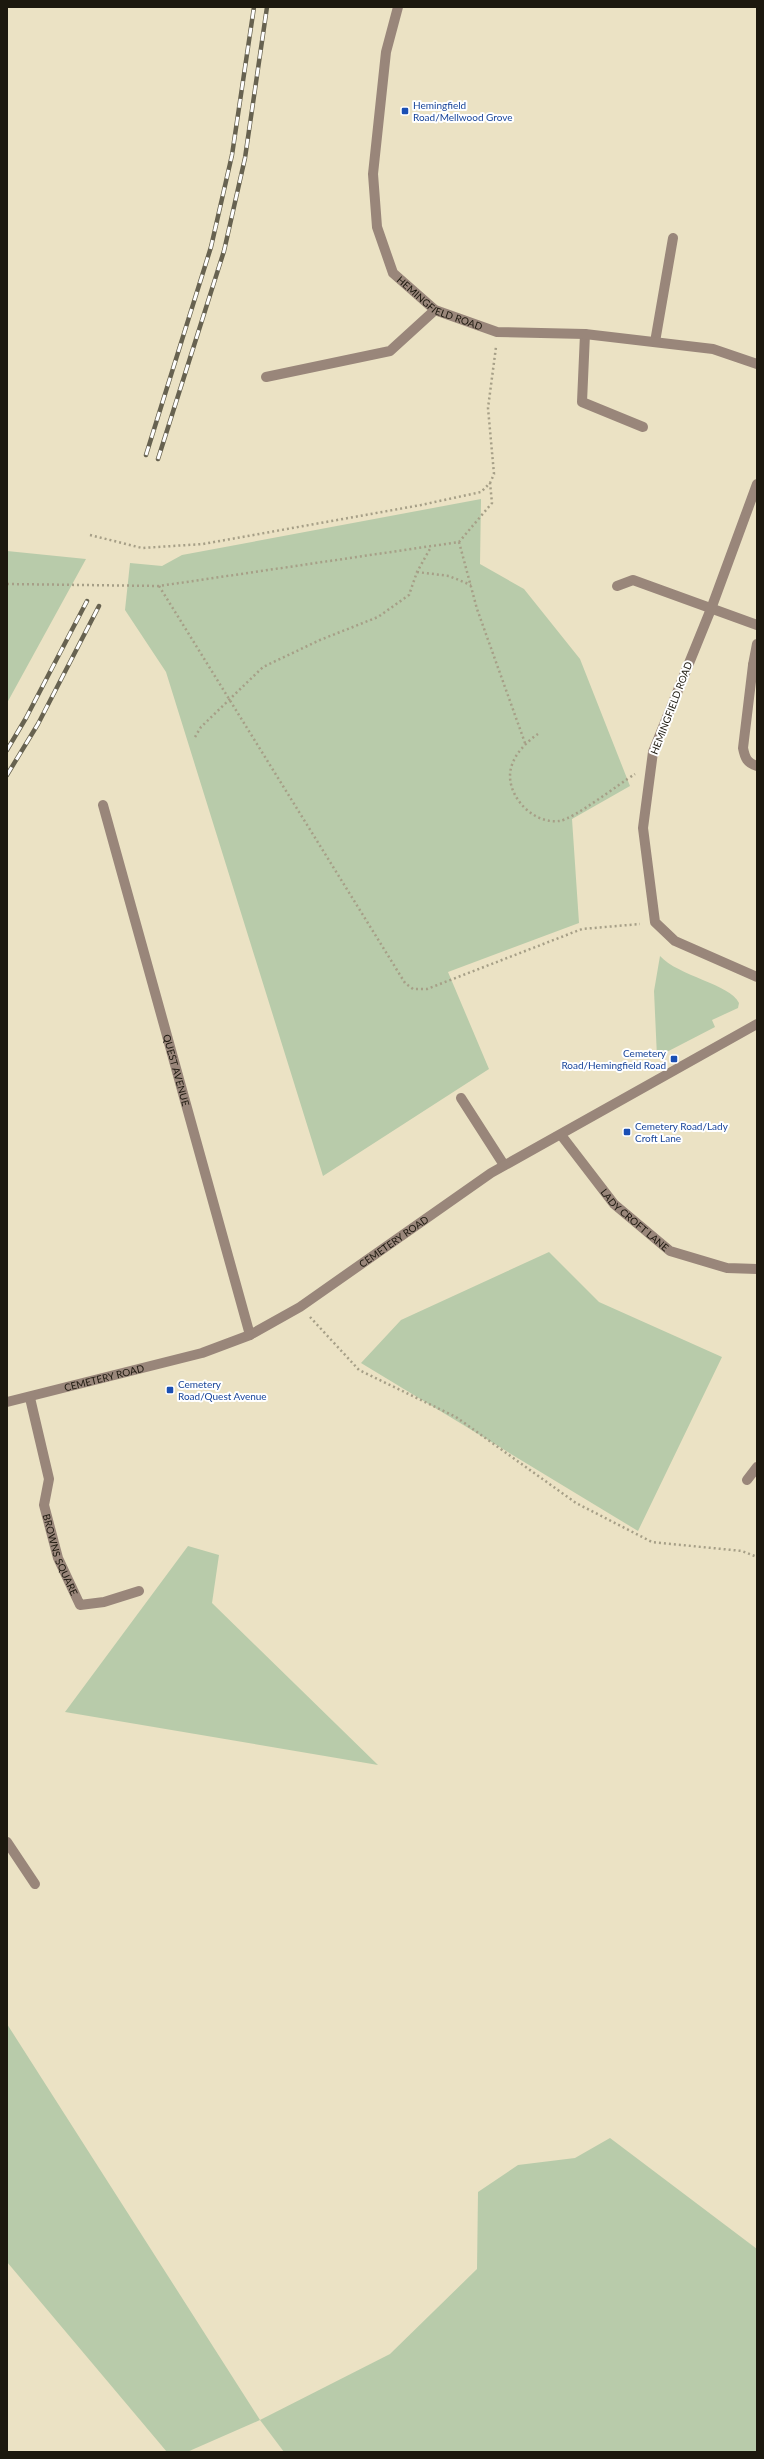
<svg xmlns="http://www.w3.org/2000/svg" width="764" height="2459" viewBox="0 0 764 2459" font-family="Lato,sans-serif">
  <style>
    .green { fill: #b8cbaa }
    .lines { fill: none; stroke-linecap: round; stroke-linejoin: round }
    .path { stroke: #a69f87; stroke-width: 2.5; stroke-dasharray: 2 3; stroke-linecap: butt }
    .service { stroke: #99867a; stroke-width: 10 }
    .minor { stroke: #99867a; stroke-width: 10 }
    .tertiary { stroke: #99867a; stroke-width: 10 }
    .rail-casing { stroke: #676250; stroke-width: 4.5 }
    .rail { stroke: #fff; stroke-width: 3; stroke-dasharray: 9; stroke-linecap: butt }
    .transit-dot { fill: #1a4fb4; stroke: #fff; stroke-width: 1.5 }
    .labels { text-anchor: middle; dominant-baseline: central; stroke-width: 4; stroke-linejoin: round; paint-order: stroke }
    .transit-label { font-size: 10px; fill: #164399; stroke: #fff; text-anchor: start }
    .street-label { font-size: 10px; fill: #1c180e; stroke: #fff }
  </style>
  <rect width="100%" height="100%" fill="#ebe2c4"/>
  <path class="green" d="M481,499L480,564L524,589L580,659L630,786L572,819L579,923L448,972L489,1069L323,1176L166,672L125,610L130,563L162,566L182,555Z
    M7,551L86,559L7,703Z
    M660,956C678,976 730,984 739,1003L738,1008L712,1020L715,1027L657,1057L654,991Z
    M549,1252L599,1302L722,1357L638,1531L361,1363L401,1320Z
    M188,1546L219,1555L212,1603L378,1765L65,1712Z
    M7,2024L260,2420L390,2354L477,2269L478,2192L518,2165L575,2158L610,2138L757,2249V2452H284L260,2420L187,2452H167L7,2262Z"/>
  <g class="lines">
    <path class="path" d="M90,535L142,548L203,544L421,505L481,492L490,483L494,474L488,408L496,347
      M459,542L477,609L525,743
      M417,572L449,576L471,585
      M7,584L159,586L459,542L492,503L490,483
      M159,586L405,983L413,989H427L582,929L640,924
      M538,734C525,743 510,758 510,776C510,799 534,824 559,821C574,819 619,784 635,774
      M195,737L201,727L263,667L320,640L378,617L409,595L417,572L431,547
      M310,1317L359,1370L456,1417L576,1503L652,1542L742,1551L757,1557"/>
    <g class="service">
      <path d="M655,342L673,238"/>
      <path d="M753,665L743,748C745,758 747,763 757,766"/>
      <path d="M461,1098L504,1165"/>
      <path id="s1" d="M30,1398L49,1479L44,1505L58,1558L80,1605L104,1602L139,1591"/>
      <path d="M7,1842L35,1884"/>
    </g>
    <g class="minor">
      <path d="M585,334L582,402L643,427"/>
      <path d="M266,377L390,351L435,310"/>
      <path d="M617,586L633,580L757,625"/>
      <path d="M753,665L757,644"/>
      <path id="s2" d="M103,805L250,1335"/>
      <path id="s3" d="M561,1135L614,1204L670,1251L727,1268L757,1269"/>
      <path d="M747,1480L757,1467"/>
    </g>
    <g class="tertiary">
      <path id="s4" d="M398,7L386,52L373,174L377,227L393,273L435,310L497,332L585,334L713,349L757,364"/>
      <path d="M757,484L711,609L653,752L643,828L655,922L675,941L757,977"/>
      <path id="s5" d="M7,1402L202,1353L250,1335L300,1307L491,1173L757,1024"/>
    </g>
    <defs>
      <path id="rail" d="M146,455L211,247L232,155L254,7
        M158,459L224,251L245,158L267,7
        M7,750L26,718L87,601
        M7,775L38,724L99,606"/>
    </defs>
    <use href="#rail" class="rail-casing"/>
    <use href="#rail" class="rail"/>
  </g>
  <g class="transit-dot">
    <rect x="401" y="107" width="8" height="8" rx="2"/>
    <rect x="670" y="1055" width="8" height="8" rx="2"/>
    <rect x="623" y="1128" width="8" height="8" rx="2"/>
    <rect x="166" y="1386" width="8" height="8" rx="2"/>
  </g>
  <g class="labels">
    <g class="transit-label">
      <text x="413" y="105">Hemingfield<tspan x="413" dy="12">Road/Mellwood Grove</tspan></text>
      <text x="666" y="1053" text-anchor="end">Cemetery<tspan x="666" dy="12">Road/Hemingfield Road</tspan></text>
      <text x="635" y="1126">Cemetery Road/Lady<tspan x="635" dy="12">Croft Lane</tspan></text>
      <text x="178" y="1384">Cemetery<tspan x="178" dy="12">Road/Quest Avenue</tspan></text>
    </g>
    <g class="street-label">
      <text stroke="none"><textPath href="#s4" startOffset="328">HEMINGFIELD ROAD</textPath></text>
      <text transform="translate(671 708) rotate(-69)">HEMINGFIELD ROAD</text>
      <text stroke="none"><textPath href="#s2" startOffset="275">QUEST AVENUE</textPath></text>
      <text stroke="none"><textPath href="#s3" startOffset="113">LADY CROFT LANE</textPath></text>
      <text stroke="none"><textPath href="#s5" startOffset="424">CEMETERY ROAD</textPath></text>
      <text stroke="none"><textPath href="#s5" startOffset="100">CEMETERY ROAD</textPath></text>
      <text stroke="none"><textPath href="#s1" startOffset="162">BROWNS SQUARE</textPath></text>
    </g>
  </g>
  <rect width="764" height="2459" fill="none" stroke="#1c180e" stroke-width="16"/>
</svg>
